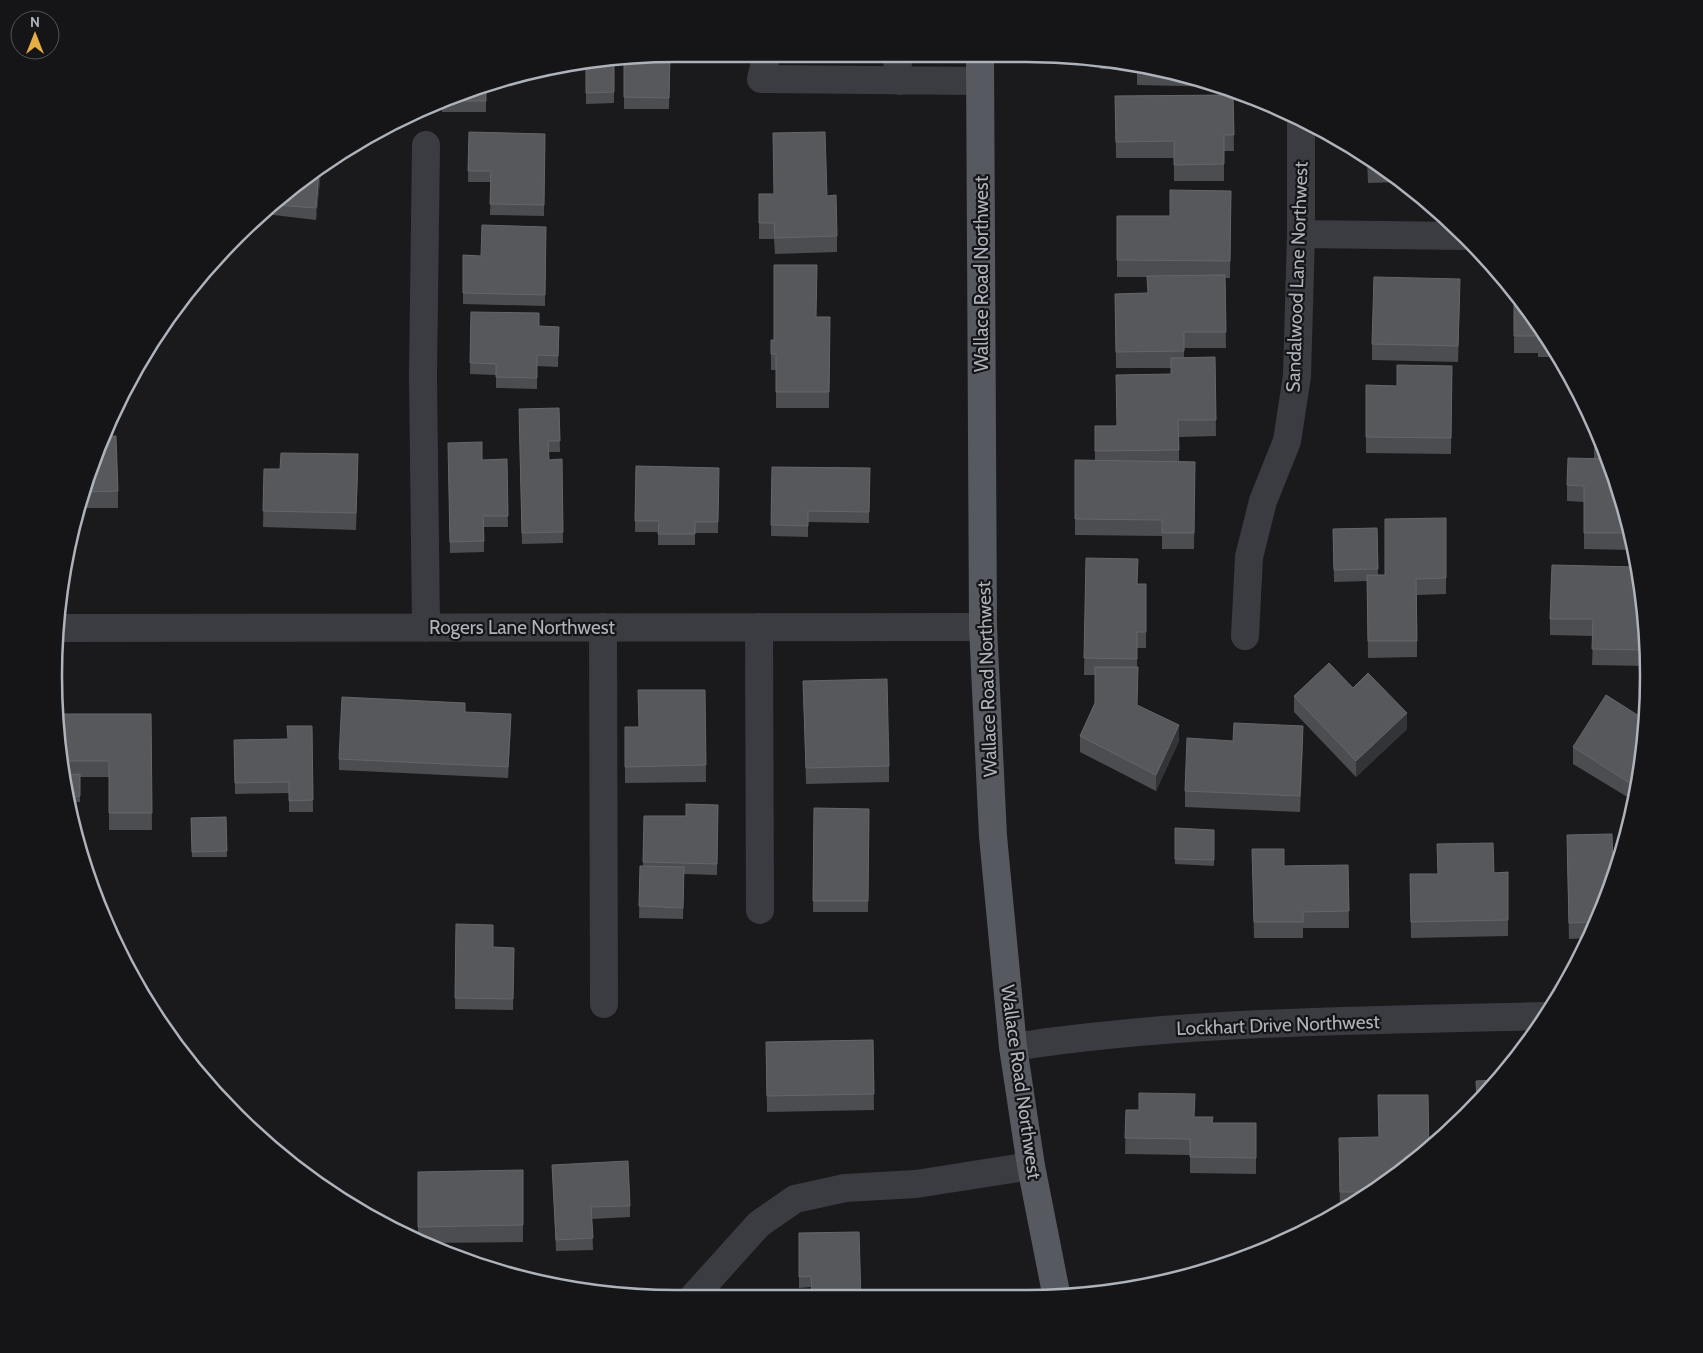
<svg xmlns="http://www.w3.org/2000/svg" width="1703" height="1353" viewBox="0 0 1703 1353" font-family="Cabin,sans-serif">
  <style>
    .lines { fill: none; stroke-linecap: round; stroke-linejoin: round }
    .minor { stroke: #3b3c41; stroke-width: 28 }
    .major { stroke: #575960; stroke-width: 28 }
    .wall { fill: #4b4d51 }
    .shaded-wall { fill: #333437 }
    .building { fill: #56585c; stroke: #64666b }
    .labels { text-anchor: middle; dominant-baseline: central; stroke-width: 4.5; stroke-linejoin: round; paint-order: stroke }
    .street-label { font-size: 19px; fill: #adb2bb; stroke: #151517 }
    .rim { fill: none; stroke: #adb2bb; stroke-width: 2.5 }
  </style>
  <rect width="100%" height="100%" fill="#1a1a1c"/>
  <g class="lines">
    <path class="minor" d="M767,54L761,79L980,81
      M896,54L900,81
      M426,145L423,376L426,628
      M1301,234L1465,236
      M603,627L604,1004
      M759,627L760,910
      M60,628L983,627
      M1245,636L1249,557L1263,501L1287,441L1297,376L1301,234V120
      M1013,1047C1189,1020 1368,1021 1545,1016
      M694,1299V1296L759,1224L795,1199L845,1188L916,1184L1031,1166"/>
    <path class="major" d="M980,55L983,627L993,836L1013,1047L1031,1166L1057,1298"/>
  </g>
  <path class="wall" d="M670,55L669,109H624V61Z
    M614,62V103L586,104V66Z
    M1100,62L1224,86V87L1137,85V70L1100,69Z
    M486,87V112H442V105Z
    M1233,95L1234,151H1224V181H1174V158H1116L1115,96Z
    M469,132L545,134L544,216L490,215L491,182H468Z
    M1367,158L1401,182L1368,183Z
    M321,171L316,220L265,214Z
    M1231,191L1230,278H1225L1226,348H1184V358L1215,357L1216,436L1179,437V461L1195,462L1194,549H1162V536L1075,535V460L1095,461V426H1116L1171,374V368H1116L1115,294L1148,293L1147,277H1117V216H1170Z
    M759,194L827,196L837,236V252L775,254L774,239H759Z
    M546,227L545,306L463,304V255L481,256Z
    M1514,293L1560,357H1538V353H1514Z
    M1460,296L1458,362L1372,360V344Z
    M471,312L539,326L559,327L558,367L537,366V389L496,388V375L470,374Z
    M816,317H830L829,408H776V370H771V340H774Z
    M1452,366L1451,454L1366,453V385L1397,386Z
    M559,408L560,452H548L549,460L562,459L563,543L522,544L519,420Z
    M1594,427L1616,477L1633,550L1584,549V502L1567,501V485L1594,459Z
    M108,436L118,491V508H78Z
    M448,443L482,460L507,459L508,527H484V552L450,553Z
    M636,466L719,468L718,533H695V545H658V532H635Z
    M772,467L870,468L869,523L808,522V537L771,536Z
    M264,469L358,470L356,530L263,527Z
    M1446,518V594L1417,595V657L1368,658L1367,581L1334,582L1333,529L1377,528L1378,575H1385Z
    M1086,558L1138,584L1146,601V648H1137V705L1179,741L1156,791L1080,752V736L1095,703V675H1084Z
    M1644,596L1646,666L1592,665L1593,636L1550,635V619Z
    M803,681L889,766V782L806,784Z
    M705,690L706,782L625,783V727H638Z
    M1294,696L1407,729L1356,777L1294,712Z
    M465,712L511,725L508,778L339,770V759Z
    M151,714L152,830H109V777H80V802H70L60,724Z
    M1647,721L1634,801L1573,764V747Z
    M312,726L313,812H289V793L235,794L234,740L287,739Z
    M1233,741L1303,742L1300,812L1185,807V791Z
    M718,805L717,875L684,874L683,919L639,918L640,866H643L644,816H686Z
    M814,808L869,809L868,912H813Z
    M226,817L227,857H192L191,818Z
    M1175,828L1214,830V866L1175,864Z
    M1437,844L1494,873L1508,872V936L1411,938L1410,874H1438Z
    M1252,849L1284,866L1348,865L1349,928H1303V938H1254Z
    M1567,852L1613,865H1618L1590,938L1569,939Z
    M456,924L493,947L514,948L513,1010L455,1009Z
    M873,1040L874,1110L767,1112L766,1042Z
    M1126,1110L1195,1117L1213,1123H1256V1174L1190,1173V1155L1125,1154Z
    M1378,1137L1429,1150L1348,1208H1340L1339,1154Z
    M552,1165L630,1206V1217L592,1219L593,1250L556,1251Z
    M523,1170V1242L422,1243L418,1240V1172Z
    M799,1233L861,1299L811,1287L799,1288Z"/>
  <path class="shaded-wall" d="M321,171L316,220V208L319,172Z
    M1407,713V729L1356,777V761Z
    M511,714V725L508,778V767Z
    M1179,725V741L1156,791V775Z
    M1303,726V742L1300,812V796Z"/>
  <path class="building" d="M670,55L669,98L624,97V61Z
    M614,62V92L586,93V66Z
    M486,87V101H453Z
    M1233,95L1234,135H1224V164L1174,165V141L1116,142L1115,96Z
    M469,132L545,134L544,205L490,204L491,171H468Z
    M825,132L827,196L836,195L837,236L775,238L774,223H759V194H774L773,133Z
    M1367,158L1379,166L1368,167Z
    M319,172L316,208L277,205Z
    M1170,190L1231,191L1230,261L1117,260V216H1170Z
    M482,225L546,227L545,295L463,293V255L481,256Z
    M774,265H817L816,317H830L829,392H776V354H771V340H774Z
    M1225,275L1226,332H1184V351L1116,352L1115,294L1148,293L1147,276Z
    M1374,277L1460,279L1458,346L1372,344Z
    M1514,293L1548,340H1538V336H1514Z
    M471,312L539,313V326L559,327L558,356L537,355V378L496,377V364L470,363Z
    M1215,357L1216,420H1178L1179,450L1095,451V426H1117L1116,375L1171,374V358Z
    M1397,365L1452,366L1451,438L1366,437V385L1397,386Z
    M559,408L560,441H548L549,460L562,459L563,532L522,533L519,409Z
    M1594,428L1602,444H1594Z
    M108,436H116L118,491L85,492Z
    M482,442V460L507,459L508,516H483L484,541L450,542L448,443Z
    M281,453L358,454L356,513L263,511L264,469H280Z
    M1568,458L1608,459L1616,477L1629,533H1584V486L1567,485Z
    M1075,460L1195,462L1194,533H1162V520L1075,519Z
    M636,466L719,468L718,522H695V534H658L659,521H635Z
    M772,467L870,468L869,512L808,511V526L771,525Z
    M1446,518V578L1416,579L1417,641H1368L1367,575H1385V519Z
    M1377,528L1378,569L1334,570L1333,529Z
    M1086,558L1138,559L1137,584H1146V632H1137V659L1084,658Z
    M1552,565L1637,567L1644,596L1646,650L1592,649L1593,619H1550Z
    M1329,663L1353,688L1368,673L1407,713L1356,761L1294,696Z
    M1095,667H1138L1137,705L1179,725L1156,775L1080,736L1095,703Z
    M887,679L889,766L806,768L803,681Z
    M638,690H705L706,765L625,767V727H639Z
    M1606,695L1647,721L1636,787L1573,747Z
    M342,697L465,703V712L511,714L508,767L339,759Z
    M60,714H151L152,813H109V761H65L60,724Z
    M1234,723L1303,726L1300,796L1185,791L1187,738L1233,741Z
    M287,726H312L313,800L289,801V782L235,783L234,740L288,739Z
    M80,774V796L70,797L67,775Z
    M686,804L718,805L717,864L643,862L644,816H686Z
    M814,808L869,809L868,901H813Z
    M226,817L227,851L192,852L191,818Z
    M1175,828L1214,830V860L1175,859Z
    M1612,834L1613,865H1618L1596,922L1569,923L1567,835Z
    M1493,843L1494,873L1508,872V920L1411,922L1410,874H1438L1437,844Z
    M1252,849H1284V866L1348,865L1349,911L1303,912V922H1254Z
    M640,866L684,867L683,908L639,906Z
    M456,924L493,925V947L514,948L513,999L455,998Z
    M873,1040L874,1094L767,1096L766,1042Z
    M1497,1080L1477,1102L1476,1081Z
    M214,1081L216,1095L208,1087L205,1083Z
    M1139,1093L1195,1094L1194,1117H1213L1212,1123H1256V1158L1190,1157V1139L1125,1138L1126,1110H1139Z
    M1378,1095H1428L1429,1150L1371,1192H1340L1339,1138L1379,1137Z
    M628,1161L630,1206L591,1207L593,1238L556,1240L552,1165Z
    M523,1170V1225L418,1227V1172Z
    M859,1232L861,1299H812L811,1276L799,1277V1233Z"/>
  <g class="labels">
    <g class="street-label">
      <text transform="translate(981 274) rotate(-90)">Wallace Road Northwest</text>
      <text transform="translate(1297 277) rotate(-88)">Sandalwood Lane Northwest</text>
      <text x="522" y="627">Rogers Lane Northwest</text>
      <text transform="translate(987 679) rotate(-92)">Wallace Road Northwest</text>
      <text transform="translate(1278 1025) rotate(-2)">Lockhart Drive Northwest</text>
      <text transform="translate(1021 1082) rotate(82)">Wallace Road Northwest</text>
    </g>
  </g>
  <path d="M0 0H1703V1353H0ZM676 62H1026A614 614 0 0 1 1640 676V676A614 614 0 0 1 1026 1290H676A614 614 0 0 1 62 676V676A614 614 0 0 1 676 62Z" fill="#151517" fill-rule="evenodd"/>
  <path class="rim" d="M676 62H1026A614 614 0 0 1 1640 676V676A614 614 0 0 1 1026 1290H676A614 614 0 0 1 62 676V676A614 614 0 0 1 676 62Z"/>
  <g transform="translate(35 35)"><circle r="24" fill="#151517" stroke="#525459"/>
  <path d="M0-4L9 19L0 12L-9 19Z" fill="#e7ae46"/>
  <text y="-8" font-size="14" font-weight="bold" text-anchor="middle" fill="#adb2bb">N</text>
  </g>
</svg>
